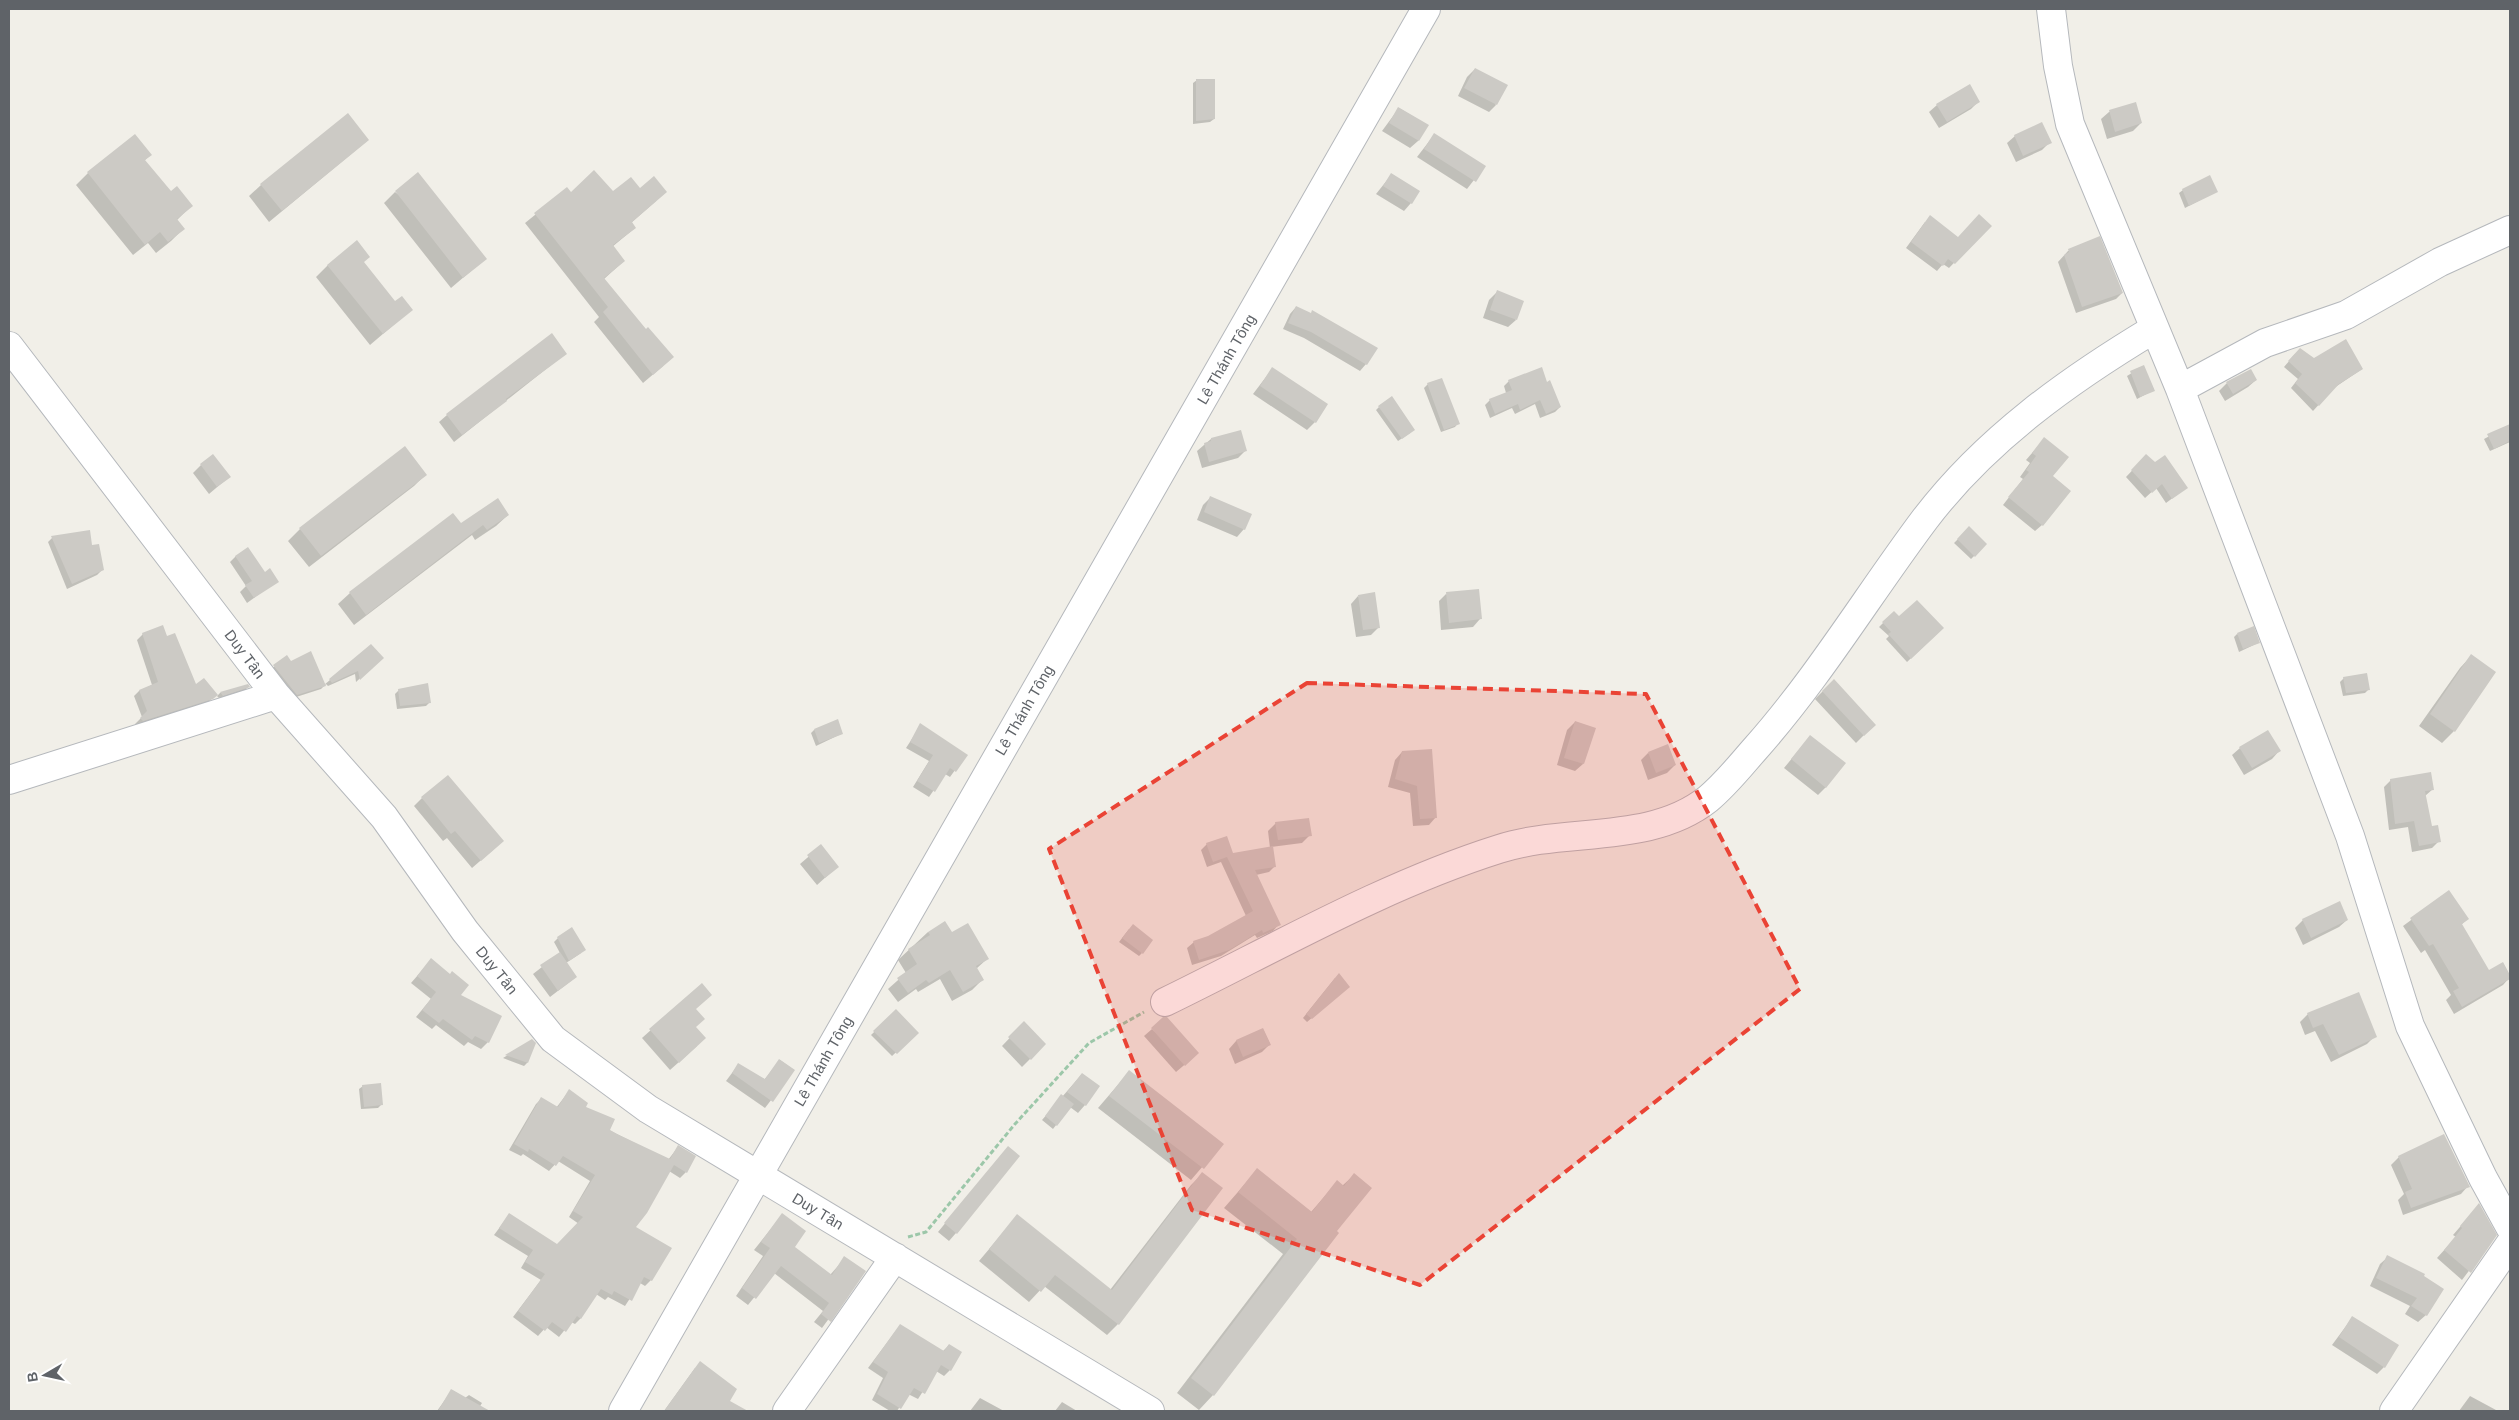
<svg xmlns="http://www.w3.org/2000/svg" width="2519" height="1420" viewBox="0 0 2519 1420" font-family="Arial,sans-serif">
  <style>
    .shadow { fill: #0003 }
    .building { fill: #cccac5 }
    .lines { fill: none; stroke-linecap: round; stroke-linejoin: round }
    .minor-casing { stroke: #b5b8bc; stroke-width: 30 }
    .path { stroke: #9cc7a9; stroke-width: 3; stroke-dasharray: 5 2.5; stroke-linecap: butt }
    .minor { stroke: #fff; stroke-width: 28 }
    .marked { fill: #ea4335; fill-opacity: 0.2; stroke: #ea4335; stroke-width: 4; stroke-dasharray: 10 6; stroke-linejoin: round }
    .labels { text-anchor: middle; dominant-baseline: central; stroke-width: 5; stroke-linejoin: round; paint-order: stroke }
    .street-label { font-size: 15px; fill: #5f6368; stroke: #fff }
  </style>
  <rect width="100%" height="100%" fill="#f1efe8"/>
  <path class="shadow" d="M1475,69L1496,105L1489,112L1458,96L1467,77Z
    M1197,80L1214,119L1210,122L1193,124V83Z
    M1979,101L1971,109L1939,128L1929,112L1937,105Z
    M2135,104L2141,123L2133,131L2107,139L2101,119L2109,112Z
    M1399,108L1427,125L1418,141L1410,148L1382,131Z
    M1434,135L1484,167L1467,189L1417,157Z
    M2015,136L2050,142L2042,150L2016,162L2007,143Z
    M368,140L269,222L249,196L261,185Z
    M150,155L144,161L170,193L191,206L176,221L183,229L171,241L156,253L148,243L133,255L76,185L88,173Z
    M1392,174L1411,203L1404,211L1376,194Z
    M567,189L571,194L640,190L656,201L631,223L635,228L612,247L624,261L604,279L663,366L643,383L594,322L599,317L525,223Z
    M2183,190L2217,191L2185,208L2179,193Z
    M395,192L485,259L451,288L384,203Z
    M1925,222L1958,239L1990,226L1949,268L1943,264L1937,271L1906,248Z
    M2099,238L2122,293L2116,299L2076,313L2058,262L2068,251Z
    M363,263L395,303L411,310L370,345L316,277L328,265Z
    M1497,292L1516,320L1508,327L1483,318L1489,300Z
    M1296,307L1366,364L1360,371L1304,338L1283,329L1290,314Z
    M565,354L454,442L439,422L447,415Z
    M2295,354L2314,360L2362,369L2334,388L2313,411L2291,388L2298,379L2284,367Z
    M2143,366L2154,390L2137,399L2127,376Z
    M1272,369L1315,422L1307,430L1253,394Z
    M2256,380L2248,387L2225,401L2219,391L2227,383Z
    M1509,381L1546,383L1560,407L1555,412L1540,418L1535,404L1515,414L1512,408L1490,418L1485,405L1490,400L1506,393L1504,386Z
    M1428,384L1458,423L1455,427L1441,432L1424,388Z
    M1379,407L1410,433L1398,441L1376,410Z
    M2510,425V442L2490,451L2484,439Z
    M1211,439L1245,451L1238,458L1202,468L1197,451Z
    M2044,439L2052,476L2042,525L2035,531L2003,505L2023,479L2020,477L2030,463L2026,460Z
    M2146,456L2186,488L2166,503L2156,488L2145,498L2126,477Z
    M201,465L229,477L209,494L193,473Z
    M425,475L414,486L309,567L288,541L300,529Z
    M1211,497L1244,529L1237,537L1197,520L1203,505Z
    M508,515L496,526L475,540L472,535L354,625L338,604L350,593L460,525Z
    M1969,528L1986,544L1971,559L1954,543Z
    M53,537L91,547L102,570L97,575L67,589L48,542Z
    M236,556L264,573L277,581L247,603L240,592L246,586L230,562Z
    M1446,594L1480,619L1473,627L1441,630L1439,601Z
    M1358,596L1379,627L1371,635L1356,637L1351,604Z
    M1894,612L1899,618L1943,628L1907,662L1886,639L1889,636L1879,627Z
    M143,634L166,638L196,686L204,679L217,696L220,693L248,687L245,690L219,698L216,695L206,704L137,726L135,724L142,717L134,696L139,691L152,685L137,640Z
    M2237,634L2258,643L2239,652L2234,637Z
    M2471,656L2454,731L2442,743L2419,726L2460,668Z
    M287,657L290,662L324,685L330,680L382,658L356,682L355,674L328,686L326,684L321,689L293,698L270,670Z
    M2344,678L2369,689L2365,693L2343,696L2340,682Z
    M1833,681L1874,725L1856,743L1815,699Z
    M399,690L430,702L426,706L397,709L395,694Z
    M1575,722L1583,764L1575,771L1557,765L1567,730Z
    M921,725L966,755L950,777L945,774L929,797L913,787L929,761L906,748Z
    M814,730L841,734L816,746L811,733Z
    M1803,745L1826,787L1818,795L1784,768Z
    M2240,748L2279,751L2272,759L2244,775L2232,755Z
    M1402,752L1436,817L1429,825L1413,826L1410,793L1388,787L1395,760Z
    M1648,753L1675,765L1667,773L1648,780L1641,760Z
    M2391,780L2433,789L2425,796L2431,827L2439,841L2432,848L2412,852L2408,827L2389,830L2384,787Z
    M422,798L494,849L472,868L447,838L443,841L414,806Z
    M1276,823L1310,835L1302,843L1271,847L1275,866L1269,872L1256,875L1279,924L1273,931L1257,938L1255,935L1221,956L1192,965L1187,948L1194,942L1209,937L1246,916L1221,862L1207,867L1201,850L1207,844L1232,855L1270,848L1268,831Z
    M821,846L837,867L817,885L800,864Z
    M2449,892L2467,919L2461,925L2488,972L2502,964L2510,977L2503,985L2454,1014L2446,1000L2451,995L2425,950L2421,953L2403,926Z
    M2303,920H2347L2339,927L2303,945L2295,928Z
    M1129,929L1142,953L1139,956L1119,942Z
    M928,932L951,934L987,959L976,969L982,980L972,990L952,1001L940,979L918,992L916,989L898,1002L888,989L906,973L898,960Z
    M558,938L581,953L566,963L576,977L550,997L533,974L560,953L554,942Z
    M431,960L459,995L488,1042L481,1049L468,1042L464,1046L436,1025L432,1029L416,1017L431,999L411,983Z
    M1335,978L1345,990L1307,1022L1303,1018Z
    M701,985L695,1010L697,1046L670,1070L642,1038Z
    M896,1011L917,1033L892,1056L871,1035Z
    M2308,1014L2375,1036L2367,1044L2331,1062L2315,1031L2305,1035L2300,1022Z
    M1024,1023L1045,1044L1022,1067L1002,1046Z
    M1152,1029L1189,1061L1176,1072L1144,1036Z
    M1263,1029L1270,1044L1262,1052L1235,1064L1229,1049L1236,1041Z
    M532,1040L527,1063L524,1066L503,1058Z
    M780,1060L794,1070L765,1108L726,1081L738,1065L764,1080Z
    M1129,1072L1222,1144L1191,1180L1098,1108Z
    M1082,1074L1085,1105L1078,1113L1070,1107L1053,1129L1042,1120Z
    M363,1086L382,1104L378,1108L361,1109L359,1089Z
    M569,1091L609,1130L668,1160L678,1147L686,1172L680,1178L669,1171L635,1228L651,1280L645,1286L640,1283L625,1306L608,1297L605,1300L596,1294L580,1319L575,1324L571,1322L559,1337L546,1327L538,1336L513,1317L541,1280L521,1268L528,1256L494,1235L509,1215L557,1245L579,1224L569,1217L590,1181L558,1161L549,1171L523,1154L521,1156L509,1150L536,1104L541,1099L556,1108Z
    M1008,1147L956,1233L949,1241L938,1232Z
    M2399,1157L2468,1186L2461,1194L2403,1215L2398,1200L2404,1194L2391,1165Z
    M1257,1170L1311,1212L1337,1182L1342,1186L1354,1175L1335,1231L1213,1395L1199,1410L1177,1393L1283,1254L1224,1208Z
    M1202,1174L1118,1324L1107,1335L1044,1286L1029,1302L979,1261L1017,1216L1110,1290L1191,1185Z
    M2472,1213L2496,1235L2462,1280L2437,1258L2456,1237L2453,1235Z
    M782,1215L793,1247L830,1275L845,1258L864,1271L822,1328L814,1322L823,1311L774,1273L748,1305L736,1296L763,1256L754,1250Z
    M2388,1257L2424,1275L2426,1315L2418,1322L2405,1314L2410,1306L2370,1286L2380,1264Z
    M2352,1318L2384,1367L2377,1374L2332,1345Z
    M895,1332L942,1352L949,1345L950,1370L944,1376L936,1371L918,1399L908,1394L897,1411H890L872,1400L883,1378L868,1368Z
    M695,1368L728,1401L741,1409L739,1411H664Z
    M452,1390L465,1398L469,1395L482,1403L477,1411H437Z
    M2470,1396L2496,1410L2495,1411H2459Z
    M980,1398L1004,1411H970Z
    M1062,1402L1077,1411H1055Z"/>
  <path class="building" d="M1475,68L1508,85L1497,105L1464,88Z
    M1196,79H1215V119L1196,121Z
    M1970,84L1980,102L1947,122L1936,104Z
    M2136,102L2142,123L2115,132L2109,110Z
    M1398,107L1429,125L1419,141L1389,123Z
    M348,113L369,140L282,211L260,184Z
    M2042,122L2052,143L2023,156L2014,135Z
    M1434,133L1486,166L1476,182L1424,149Z
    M135,134L152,155L145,160L171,191L177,186L193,206L177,219L185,229L168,242L160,232L145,245L87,172Z
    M594,170L613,191L631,177L640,188L654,176L667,192L632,222L636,228L613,245L625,261L604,278L646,329L648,327L674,357L653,375L603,312L608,307L534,213L567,187L571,192Z
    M418,172L487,259L463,278L395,191Z
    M1391,173L1420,191L1412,204L1383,186Z
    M2210,175L2218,192L2189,206L2182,189Z
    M1979,214L1992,226L1955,264L1948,259L1943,266L1911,242L1930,215L1958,237Z
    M2100,236L2123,293L2082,307L2064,255L2069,252L2068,249Z
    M357,240L370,257L364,262L395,301L402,296L413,310L383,334L327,265Z
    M1497,290L1524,301L1517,320L1490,310Z
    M1296,306L1311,313L1312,310L1378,348L1367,365L1311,332L1288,323Z
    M552,333L567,354L506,399L507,401L462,435L446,414Z
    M2346,339L2363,369L2339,384L2319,406L2295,383L2302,374L2288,361L2300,348L2314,358Z
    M2144,365L2155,391L2140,397L2130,371Z
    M1272,367L1328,404L1316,423L1260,386Z
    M1542,367L1547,382L1550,380L1561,407L1546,414L1540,400L1520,410L1518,404L1495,414L1489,399L1512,390L1508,380Z
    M2251,369L2257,380L2233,394L2226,382Z
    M1442,378L1460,424L1444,430L1427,383Z
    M1392,396L1415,430L1402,439L1378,406Z
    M2510,424V441L2494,449L2487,434Z
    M1241,430L1247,451L1209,462L1204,443L1211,441V438Z
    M2044,437L2069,457L2053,476L2071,491L2043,526L2008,497L2029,472L2026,470L2036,456L2032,453Z
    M405,446L427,475L321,556L299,528Z
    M213,454L231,477L217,487L200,464Z
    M2146,454L2155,462L2165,455L2188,488L2172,499L2162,484L2152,493L2131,470Z
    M1210,496L1252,514L1245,530L1204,512Z
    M498,498L509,515L487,530L483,525L366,615L349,592L453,513L461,523Z
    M1969,526L1987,544L1975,557L1957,539Z
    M90,530L92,545L99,544L104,570L72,584L51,536Z
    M248,547L265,572L270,568L279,582L254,598L245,585L252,581L235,556Z
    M1479,589L1482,619L1449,623L1446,592Z
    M1375,592L1380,628L1363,630L1358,595Z
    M1917,600L1944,628L1911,659L1888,634L1891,632L1882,622L1894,611L1899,616Z
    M163,625L167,636L175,633L196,684L204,678L218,695L213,699L143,721L140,718L147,711L139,690L158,682L142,633Z
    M2254,626L2260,643L2243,649L2237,633Z
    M371,644L384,658L360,680L358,671L332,683L329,679Z
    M311,651L326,686L297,695L273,665L287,655L291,661Z
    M2471,654L2496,672L2455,732L2430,714Z
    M2367,673L2370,690L2346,693L2343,677Z
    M1834,679L1876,725L1864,736L1822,691Z
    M428,683L431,703L400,706L398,689Z
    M248,684L250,687L223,696L220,692Z
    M838,719L843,734L819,743L814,729Z
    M1575,721L1596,728L1584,764L1564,758Z
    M920,723L968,755L956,772L950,768L935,792L917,781L933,755L910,742Z
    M2268,730L2281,751L2252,768L2239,747Z
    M1810,735L1846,763L1826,788L1791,759Z
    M1668,744L1676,765L1656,773L1648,752Z
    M1432,749L1437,818L1420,819L1417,786L1395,779L1402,751Z
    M2431,772L2434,790L2425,791L2432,826L2438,825L2441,842L2419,846L2414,821L2395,824L2390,779Z
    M448,775L504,841L481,861L455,831L451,834L421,797Z
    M1309,818L1312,836L1278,840L1275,822Z
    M1227,836L1233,853L1273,846L1276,867L1255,870L1281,925L1263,933L1262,930L1229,950L1199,960L1193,941L1208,936L1253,911L1227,857L1213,862L1206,843Z
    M821,844L839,867L825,878L807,855Z
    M2449,890L2469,919L2462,924L2489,970L2503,962L2510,975V979L2462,1007L2453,991L2459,988L2433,944L2429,946L2410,918Z
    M2340,901L2348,920L2311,938L2302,919Z
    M945,921L952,932L968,923L989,959L976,966L984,980L963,992L950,970L929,983L926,980L908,993L897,978L917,964L908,949L930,935L928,932Z
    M1133,924L1153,940L1143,954L1122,938Z
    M572,927L586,950L569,961L557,937Z
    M560,952L577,977L558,991L540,965Z
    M431,958L450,974L452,971L469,985L461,995L502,1016L489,1043L475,1036L472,1040L443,1019L439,1023L422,1010L436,992L417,976Z
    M1339,973L1350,987L1312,1019L1306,1014Z
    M702,983L712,995L696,1009L705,1019L696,1027L706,1038L679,1063L649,1029Z
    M2359,992L2377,1037L2339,1055L2323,1024L2313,1028L2307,1013Z
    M896,1009L919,1033L897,1054L873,1031Z
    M1163,1017H1167L1199,1053L1185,1066L1151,1028Z
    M1024,1021L1046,1044L1031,1060L1008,1037Z
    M1263,1028L1271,1045L1243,1057L1236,1040Z
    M532,1039L536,1043L528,1063L505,1055Z
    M779,1059L795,1070L773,1102L732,1073L738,1063L765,1079Z
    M1129,1070L1224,1144L1204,1169L1109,1096Z
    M1082,1073L1100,1086L1086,1106L1067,1092Z
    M381,1083L383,1105L364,1107L362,1085Z
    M569,1089L588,1103L586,1107L615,1119L610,1130L617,1134L670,1159L678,1145L696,1156L687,1173L674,1165L647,1213L636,1227L672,1248L652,1281L644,1277L632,1301L614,1291L612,1295L601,1289L581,1319L577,1316L566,1332L552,1322L545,1331L518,1311L545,1274L525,1262L533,1250L499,1228L509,1213L557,1244L583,1217L573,1211L595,1175L563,1156L556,1166L529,1149L528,1152L514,1144L541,1097L558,1107Z
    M1061,1094L1074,1104L1057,1126L1045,1116Z
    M2444,1134L2470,1187L2411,1208L2405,1192L2412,1189L2398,1156Z
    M1008,1146L1020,1156L957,1234L944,1223Z
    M1257,1168L1312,1212L1337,1180L1344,1186L1354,1173L1372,1188L1337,1231L1339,1233L1214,1396L1191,1378L1297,1239L1238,1192Z
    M1202,1172L1223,1188L1119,1325L1055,1275L1041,1292L989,1249L1017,1214L1112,1290Z
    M2479,1203L2497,1235L2471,1273L2444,1250L2462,1228L2460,1226Z
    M782,1213L806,1231L795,1247L832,1275L844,1256L866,1271L831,1322L821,1314L829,1303L781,1266L756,1299L742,1288L770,1248L761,1242Z
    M2387,1255L2425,1274L2424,1276L2444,1289L2427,1316L2411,1306L2417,1298L2376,1278Z
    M2352,1316L2399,1345L2385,1368L2339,1337Z
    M900,1324L944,1351L949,1344L962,1352L951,1371L941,1365L925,1394L914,1388L901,1409L877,1394L888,1372L873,1362Z
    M700,1361L737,1389L730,1401L748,1411H664Z
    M451,1389L490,1411H438Z"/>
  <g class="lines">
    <defs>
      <path id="minor" d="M2051,9L2058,66L2070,124L2180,389L2350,836L2410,1026L2483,1178L2510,1227
        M9,346L276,695L384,817L465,931L553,1039L648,1109L1150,1411
        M2180,389L2265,343L2346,315L2440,262L2510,230
        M9,780L276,695
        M1165,1002C1274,949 1382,886 1499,849C1566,827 1650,845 1708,799C1726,784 1740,766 1755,749C1819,677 1868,595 1925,519C1986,439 2069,380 2154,329
        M623,1411L1426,9
        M787,1411L895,1257
        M2394,1411L2510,1244"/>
    </defs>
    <use href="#minor" class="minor-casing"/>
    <path class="path" d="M908,1237L926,1232L1015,1124L1089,1043L1144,1012"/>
    <use href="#minor" class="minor"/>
  </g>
  <path class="marked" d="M1307,683L1646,694L1800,989L1420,1285L1192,1210L1049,849Z"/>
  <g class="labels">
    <g class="street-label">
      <text transform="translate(1226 359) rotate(-60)">Lê Thánh Tông</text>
      <text transform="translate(245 654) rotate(53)">Duy Tân</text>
      <text transform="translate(1024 710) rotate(-60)">Lê Thánh Tông</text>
      <text transform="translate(497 970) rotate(51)">Duy Tân</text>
      <text transform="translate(823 1061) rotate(-60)">Lê Thánh Tông</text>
      <text transform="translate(818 1211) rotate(31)">Duy Tân</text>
    </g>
  </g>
  <rect width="2519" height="1420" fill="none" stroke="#5f6368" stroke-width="20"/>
  <g transform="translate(45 1375) rotate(261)" stroke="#ffffff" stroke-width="4" paint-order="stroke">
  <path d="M0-4L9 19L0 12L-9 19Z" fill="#5f6368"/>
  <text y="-8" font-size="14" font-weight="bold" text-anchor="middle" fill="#5f6368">B</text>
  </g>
</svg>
